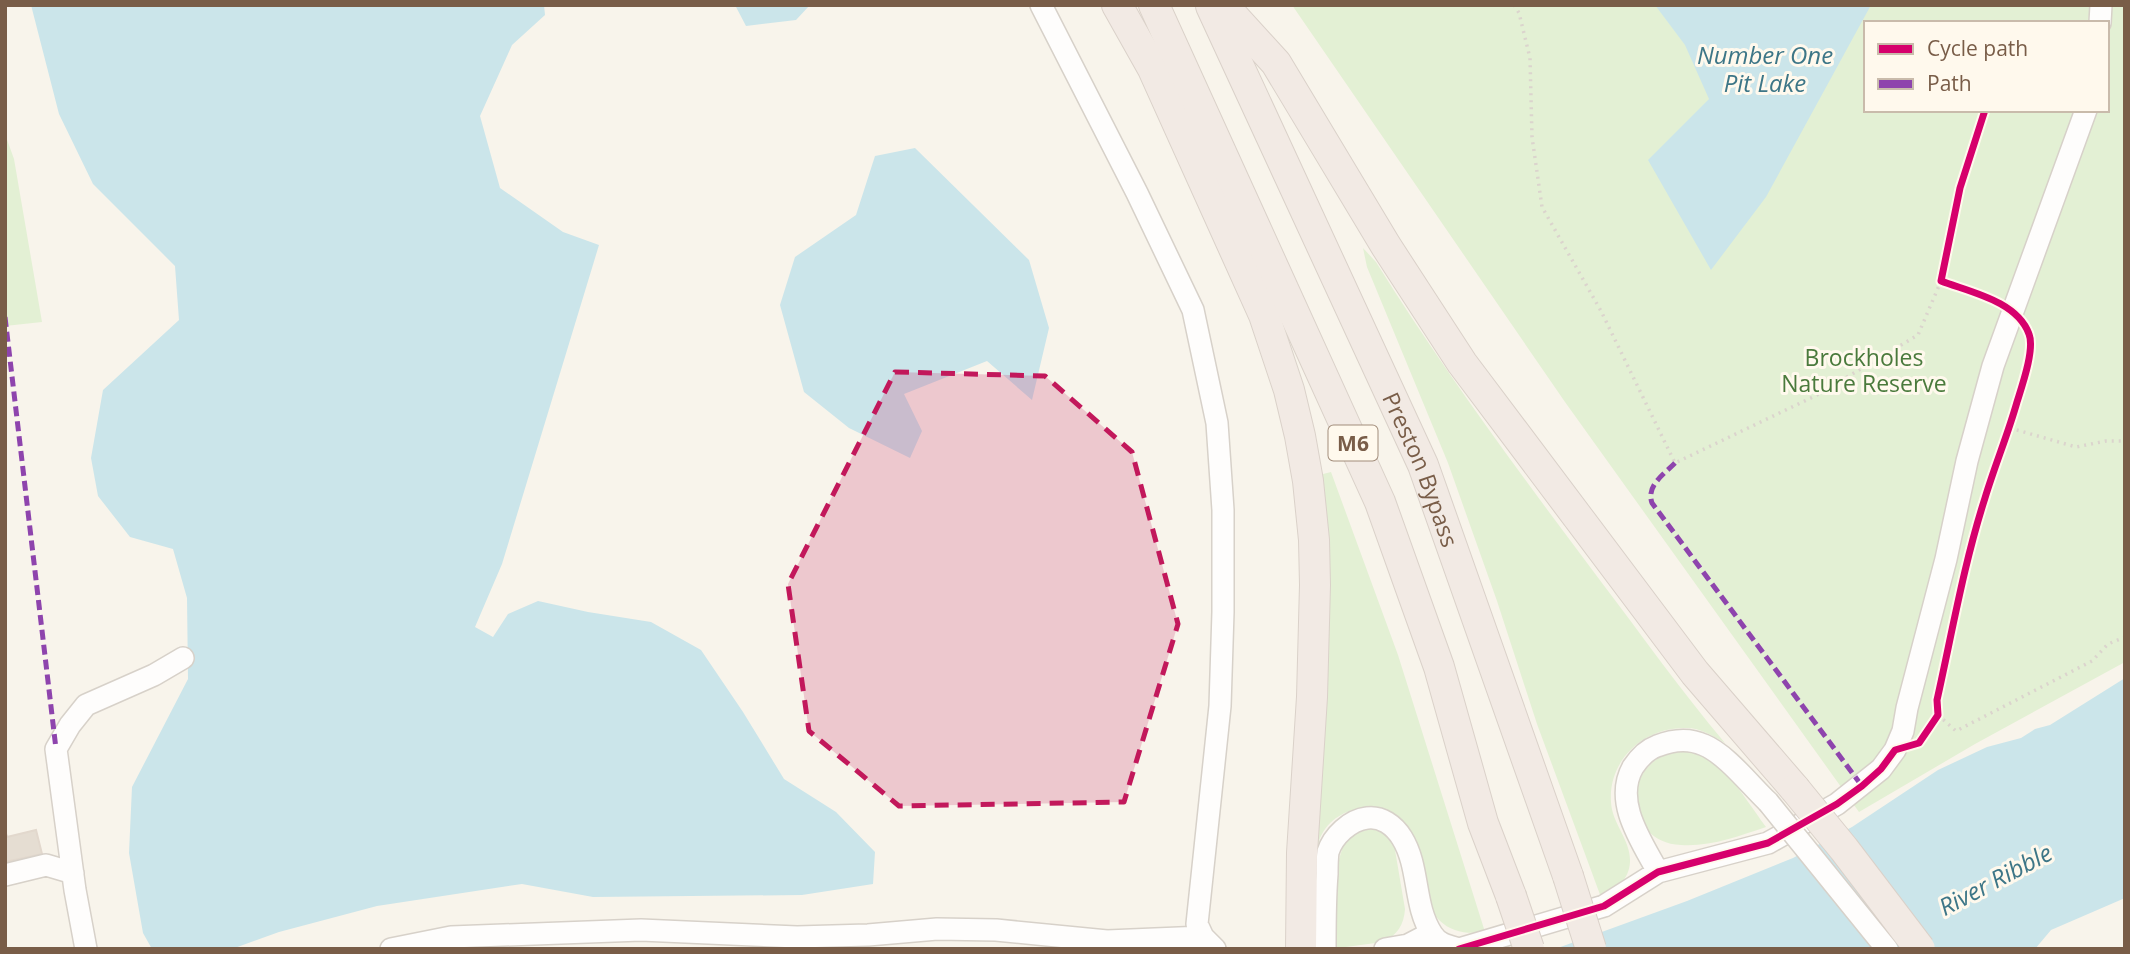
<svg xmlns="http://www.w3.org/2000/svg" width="2130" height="954" viewBox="0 0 2130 954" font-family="'Open Sans',sans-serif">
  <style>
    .green { fill: #e3f0d4; fill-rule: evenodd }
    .water { fill: #cbe5ea }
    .building { fill: #e5ddd2; stroke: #e2d8cd; stroke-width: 2 }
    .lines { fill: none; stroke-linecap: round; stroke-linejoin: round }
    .minor-casing { stroke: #d7d1c9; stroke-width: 24 }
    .highway-casing { stroke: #dad1c9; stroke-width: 32 }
    .path { stroke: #dbd4cd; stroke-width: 3.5; stroke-dasharray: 2 5; stroke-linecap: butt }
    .minor { stroke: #fefdfc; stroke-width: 21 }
    .highway { stroke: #f2eae4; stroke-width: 30 }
    .minor-bridge-casing { stroke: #d7d1c9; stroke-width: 24; stroke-linecap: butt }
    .highway-bridge-casing { stroke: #dad1c9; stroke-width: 32; stroke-linecap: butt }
    .minor-bridge { stroke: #fefdfc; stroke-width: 21 }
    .highway-bridge { stroke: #f2eae4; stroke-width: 30 }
    .quiet { stroke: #8e44ad; stroke-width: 5; stroke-dasharray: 10 5; stroke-linecap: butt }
    .cycleway-casing { stroke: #fff9ed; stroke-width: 11 }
    .cycleway { stroke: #d6006c; stroke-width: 7 }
    .marked { fill: #c2185b; fill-opacity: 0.2; stroke: #c2185b; stroke-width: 5; stroke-dasharray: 14 9; stroke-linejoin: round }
    .labels { text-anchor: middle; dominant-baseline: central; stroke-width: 6; stroke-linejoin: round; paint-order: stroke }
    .shield { fill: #fff9ed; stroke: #a18c7a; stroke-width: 2 }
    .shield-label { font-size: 21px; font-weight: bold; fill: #795d48 }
    .park-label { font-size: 23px; fill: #4a7a3c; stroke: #fff9ed }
    .street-label { font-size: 23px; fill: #795d48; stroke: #fff9ed }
    .water-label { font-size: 24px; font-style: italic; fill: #3d7687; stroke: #fff9ed }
  </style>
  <rect width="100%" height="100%" fill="#f8f4eb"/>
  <path class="green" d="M1292,5H2125V662L1975,744L1859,812L1565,402ZM1866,23H2107V110H1866Z
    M5,134L14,159L42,322L5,326Z
    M1363,248L1376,262C1445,373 1524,479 1602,583C1643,637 1682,692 1725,743C1713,736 1701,728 1686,728C1644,727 1608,760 1611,802C1612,824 1631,840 1630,862C1629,880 1616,889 1602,900L1537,724L1497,601L1448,463L1367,267Z
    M1331,472L1398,655L1485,932C1468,934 1452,933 1439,920C1420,902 1423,857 1411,833C1392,798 1340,801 1322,834C1318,840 1318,849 1316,855L1329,625L1326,533L1319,475Z
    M1677,750C1687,750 1696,750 1705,754C1724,764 1752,808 1766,827C1739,836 1710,847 1681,845C1625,843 1618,765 1677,750Z
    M1372,829L1384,833L1394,844L1405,909C1404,925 1397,935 1383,942L1331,949C1333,924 1333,857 1347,840C1353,833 1363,831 1372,829Z"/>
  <path class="water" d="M31,5H544L545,15L512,45L480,116L500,188L563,232L599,245L502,564L475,627L493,637L508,614L538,601L588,612L651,622L701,650L743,712L784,779L836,812L875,852L873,884L802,895L593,897L522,884L377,906L279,932L232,949H152L143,933L129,853L132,787L188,679L187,598L173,549L130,537L98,496L91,458L103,390L179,320L175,266L93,184L59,114Z
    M735,5H810L796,20L746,26Z
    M1655,5H1871L1766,197L1711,270L1648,160L1709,99L1685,45Z
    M915,148L1029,260L1049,328L1032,400L987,361L904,394L922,431L910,458L849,428L804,392L780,305L795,257L856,215L875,156Z
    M2125,678V898L2051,930L2035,949H1555L1687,901L1793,858L1852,827L1938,770L1987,747L2021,738L2035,729L2050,725Z"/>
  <path class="building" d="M5,830L7,837L36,830L42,854L5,862Z"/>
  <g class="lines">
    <defs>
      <path id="minor" d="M1041,5L1137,193L1193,310L1217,423L1223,510V612L1220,706L1197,924L1203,937L1215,949
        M2100,23L2101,5
        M1658,872C1642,842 1613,802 1633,767C1639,758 1646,750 1657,746C1672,740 1689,738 1704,745C1726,754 1750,785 1768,802
        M5,875L46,865L73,873
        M86,949L75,890L56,749L70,725L86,705L154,675L183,658
        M391,949L451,937L641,930L797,937L868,935L937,929L996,930L1107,941L1203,937
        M1325,949C1325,924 1325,899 1327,874C1327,867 1327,859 1328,852C1333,836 1350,820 1367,818C1381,816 1394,825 1402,838C1420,867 1413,905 1432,934C1439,945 1449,946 1460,949
        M1385,949L1408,945L1431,933
        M1459,949L1604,906L1658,872L1768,843L1837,804L1881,769L1895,750L1903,731L1907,708L1946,559L1967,461L1993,366L2086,110"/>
      <g id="highway">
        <path d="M1117,5L1153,69L1264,315L1289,390L1300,436L1308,481L1314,540L1315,585L1312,697L1302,853L1301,949"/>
        <path d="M1154,5L1380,502L1439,667L1483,823L1511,896"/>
        <path d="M1223,5L1276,63L1386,246L1462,363L1695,673L1795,789"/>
        <path id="s1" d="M1211,6L1423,465L1568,876"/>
      </g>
    </defs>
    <use href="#minor" class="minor-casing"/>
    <use href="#highway" class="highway-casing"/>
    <path class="path" d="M1514,5L1519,13L1530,58L1532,137L1542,207L1601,311L1675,463L1815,396L1918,335L1941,281
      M2010,428L2076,447L2106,441H2125
      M1938,715L1956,731L2092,661L2108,644L2125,637"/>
    <use href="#minor" class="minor"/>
    <use href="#highway" class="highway"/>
    <defs>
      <path id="minor-bridge" d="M1768,802L1887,949"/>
      <path id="highway-bridge" d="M1795,789L1844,849L1920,949
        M1568,876L1591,949
        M1511,896L1529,949"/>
    </defs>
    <use href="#minor-bridge" class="minor-bridge-casing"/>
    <use href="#highway-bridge" class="highway-bridge-casing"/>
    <use href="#minor-bridge" class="minor-bridge"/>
    <use href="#highway-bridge" class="highway-bridge"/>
    <path class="quiet" d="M5,317L56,749
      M1675,463C1663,475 1646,486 1652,503L1862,786"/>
    <defs>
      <path id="cycleway" d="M1459,949L1604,906L1658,872L1768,843L1837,804L1862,786L1881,769L1895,750L1919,743L1938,715L1937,700C1952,633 1964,563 1985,498C1995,465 2008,434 2017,402C2022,386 2035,349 2029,334C2017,301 1970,292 1941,281L1960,188L1985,110"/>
    </defs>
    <use href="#cycleway" class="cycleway-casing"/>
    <use href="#cycleway" class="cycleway"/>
  </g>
  <path class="marked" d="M895,372L1045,376L1132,452L1178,624L1124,802L899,806L809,731L788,584Z"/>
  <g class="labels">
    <rect class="shield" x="1328.5" y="425.5" width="49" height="35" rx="5"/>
    <g class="shield-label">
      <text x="1353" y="443">M6</text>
    </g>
    <g class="park-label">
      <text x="1864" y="357">Brockholes<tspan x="1864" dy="26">Nature Reserve</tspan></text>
    </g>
    <g class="street-label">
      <text stroke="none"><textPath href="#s1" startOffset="509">Preston Bypass</textPath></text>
    </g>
    <g class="water-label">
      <text x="1765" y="54">Number One<tspan x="1765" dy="28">Pit Lake</tspan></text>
      <text transform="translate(1995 879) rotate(-28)">River Ribble</text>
    </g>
  </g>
  <rect width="2130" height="954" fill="none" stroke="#795d48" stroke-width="14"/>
  <rect x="1864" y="21" width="245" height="91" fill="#fff9ed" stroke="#c9bbab" stroke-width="2"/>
  <rect x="1878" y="44" width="35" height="10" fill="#d6006c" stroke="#c9bbab" stroke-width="2"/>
  <text x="1927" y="56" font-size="21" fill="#795d48">Cycle path</text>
  <rect x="1878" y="79" width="35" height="10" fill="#8e44ad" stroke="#c9bbab" stroke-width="2"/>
  <text x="1927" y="91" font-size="21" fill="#795d48">Path</text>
</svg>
